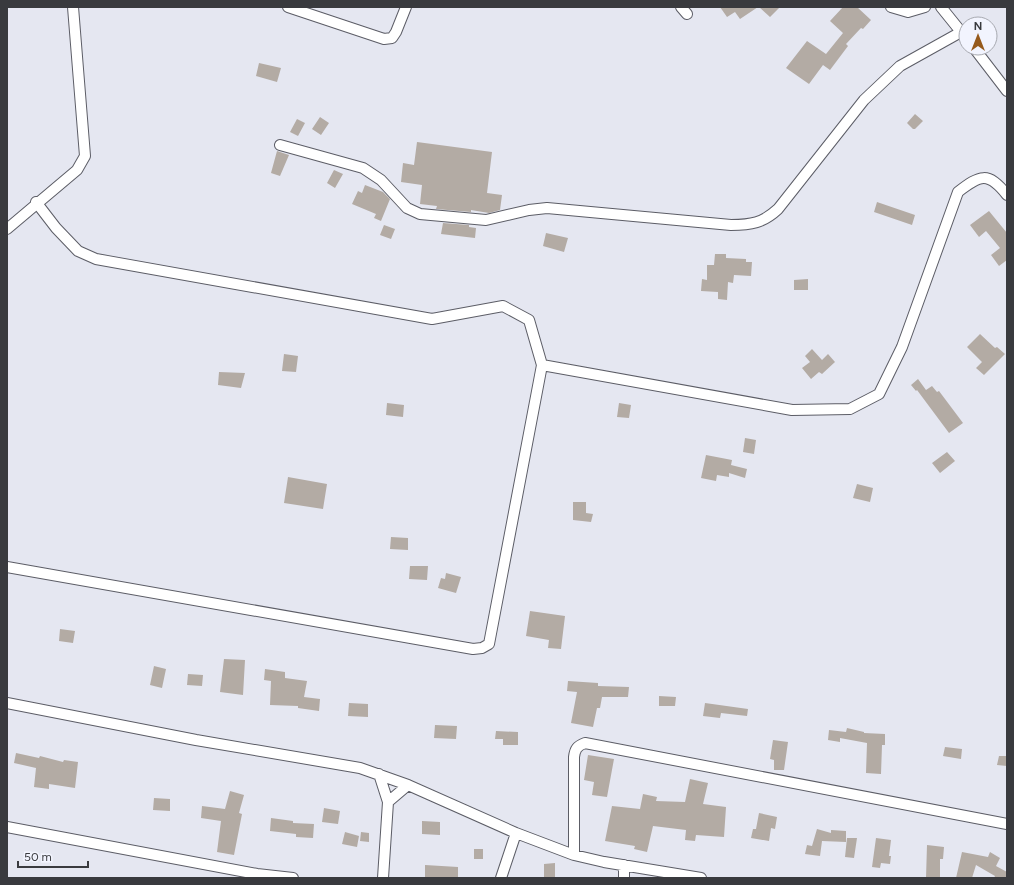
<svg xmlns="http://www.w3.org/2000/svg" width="1014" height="885" viewBox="0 0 1014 885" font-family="Figtree,sans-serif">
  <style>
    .building { fill: #b3aba4 }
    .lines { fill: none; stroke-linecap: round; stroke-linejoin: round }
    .minor-casing { stroke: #5c5d66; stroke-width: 12 }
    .minor { stroke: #fff; stroke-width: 10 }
  </style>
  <rect width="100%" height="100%" fill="#e5e7f1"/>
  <path class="building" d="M720,7H758L740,19L735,12L727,17Z
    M759,7H780L770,17Z
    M843,7H857L871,20L863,29L861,28L846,44L848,46L830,70L823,65L809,84L786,68L807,41L826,54L843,33L830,21Z
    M259,63L281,68L277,82L256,76Z
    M915,114L923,121L915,129H913L907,123Z
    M320,117L329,123L321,135L312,129Z
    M297,119L305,123L298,136L290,132Z
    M417,142L492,152L487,193L502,195L500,210L489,213L471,210V212L436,209L437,206L420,204L422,185L401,182L403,163L414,165Z
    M277,151L289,155L280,176L271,173Z
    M334,170L343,174L335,188L327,183Z
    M365,185L383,192L390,199L381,221L374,218L376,214L352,204L358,191L362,193Z
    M877,202L915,215L912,225L874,212Z
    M989,211L1007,233V260L999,266L991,255L1000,248L986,231L979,237L970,225Z
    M443,223L469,225V227L476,228L475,238L441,234Z
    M384,225L395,229L391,239L380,235Z
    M546,233L568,238L564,252L543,246Z
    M715,254H726V258L746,259V262H752L751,276L734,275L733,283L728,282L727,300L718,299V292L701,291L702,279L707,280V265H714Z
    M808,279V290H794V280Z
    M980,334L995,348L997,347L1005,354L984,375L976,368L982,362L967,347Z
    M812,349L822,360L828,354L835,362L822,374L819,372L811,379L802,368L810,362L805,356Z
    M284,354L298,356L296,372L282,371Z
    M219,372L245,373L241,388L218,385Z
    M918,379L926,390L932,386L937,392L939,391L963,423L949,433L917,390L916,391L911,385Z
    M387,403L404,405L403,417L386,415Z
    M619,403L631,405L629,418L617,417Z
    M745,438L756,440L754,454L743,452Z
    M947,452L955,461L940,473L932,463Z
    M706,455L732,460L731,465L747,469L745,478L729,473V477L717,475L716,481L701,478Z
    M288,477L327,484L323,509L284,503Z
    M857,484L873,488L870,502L853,498Z
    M573,502H586V513L593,514L591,522L573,520Z
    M391,537L408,538V550L390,549Z
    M410,566H428L427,580L409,579Z
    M446,573L461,577L456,593L438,588L441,578L445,579Z
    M530,611L565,616L561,649L548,648L549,640L526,636Z
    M60,629L75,631L73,643L59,641Z
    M224,659L245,660L243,695L220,692Z
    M154,666L166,669L162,688L150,685Z
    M265,669L285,672V678L307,681L304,697L320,699L319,711L298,708V706L270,705L271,681L264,680Z
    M188,674L203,675L202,686L187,685Z
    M568,681L598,683V686L629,687L628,697H602L600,708H597L593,727L571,723L577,692L567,691Z
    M659,696L676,697L675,706H659Z
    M349,703L368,704V717L348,716Z
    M705,703L748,709L747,716L721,713L720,718L703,716Z
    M435,725L457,726L456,739L434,738Z
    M847,728L864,732V733L885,734V745H882L881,774L866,773L867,743L840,738V742L828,740L829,730L846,732Z
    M496,731L518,732V745H503V739H495Z
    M773,740L788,742L784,770H774V760L770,759Z
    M945,747L962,749L961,759L943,756Z
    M16,753L39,758L40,756L63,762L64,760L78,762L75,788L49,784V789L34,787L36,768L14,763Z
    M588,755L614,759L607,797L592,795L594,782L584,780Z
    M999,756H1007V766L997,765Z
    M690,779L708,783L703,804L726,807L724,837L696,835L695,841L685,840L686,830L653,826L647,852L634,849L635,846L605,841L612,806L640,809L643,794L657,797L656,801L685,802Z
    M230,791L244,795L239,813L242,814L234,855L217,852L221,821L201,818L202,806L225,809Z
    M154,798L170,799V811L153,810Z
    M324,808L340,811L338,824L322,822Z
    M759,813L777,817L775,829L771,828L769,841L751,838L753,829H756Z
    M271,818L293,821V823L314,824L313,838L296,837V834L270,831Z
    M422,821L440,822V835L422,834Z
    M817,829L831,833V830L846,831V842L822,841L820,856L805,854L807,845L812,846Z
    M345,832L359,836L357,847L342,844Z
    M361,832L369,833V842L360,841Z
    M847,838H857L854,858L845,857Z
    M876,838L891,840L889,856H891L890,864L881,863L880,868L872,867Z
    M927,845L944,847L943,859H940V878H926Z
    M474,849H483V859H474Z
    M962,852L988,857L990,852L1000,858L996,866L1007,872V878H994L995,876L976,865L972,878H956Z
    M555,863V878H544V864Z
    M425,865L458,867V878H425Z"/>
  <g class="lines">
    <defs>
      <path id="minor" d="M288,7L384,39L392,38L396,32L406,7
        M681,7L687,14
        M891,7L908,12L925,7
        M941,7L966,38
        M974,48L1007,91
        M280,145L363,168L381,180L407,208L420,214L486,220L529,210L547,208L731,225C751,225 763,223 778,209L864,100L900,66L961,32
        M36,202L56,228L78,251L96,259L432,319L503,306L529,320L542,365L792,410L850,409L879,394L902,347L958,192C980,175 988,171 1007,195
        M7,229L77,170L85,156L73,7
        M7,567L473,649L482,648L489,644L542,365
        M7,703L196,740L360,768L408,785L516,833L574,855L604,862L701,878
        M379,774L388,802
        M7,827L257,874L293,878
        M574,855V757C575,749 577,746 585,743L1007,824
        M383,878L388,802L408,785
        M501,878L516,833
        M624,878V865"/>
    </defs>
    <use href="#minor" class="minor-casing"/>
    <use href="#minor" class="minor"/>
  </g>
  <rect width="1014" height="885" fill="none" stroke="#393a3e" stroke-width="16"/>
  <g transform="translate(978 36)"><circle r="19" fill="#f2f4fe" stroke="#a8aab1"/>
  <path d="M0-3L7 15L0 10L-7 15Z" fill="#965a1c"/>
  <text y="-6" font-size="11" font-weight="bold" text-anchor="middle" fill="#393a3e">N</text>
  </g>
  <path d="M18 861v6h70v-6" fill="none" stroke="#393a3e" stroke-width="2"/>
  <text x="24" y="861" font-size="12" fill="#393a3e" stroke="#f2f4fe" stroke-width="3" paint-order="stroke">50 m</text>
</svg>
